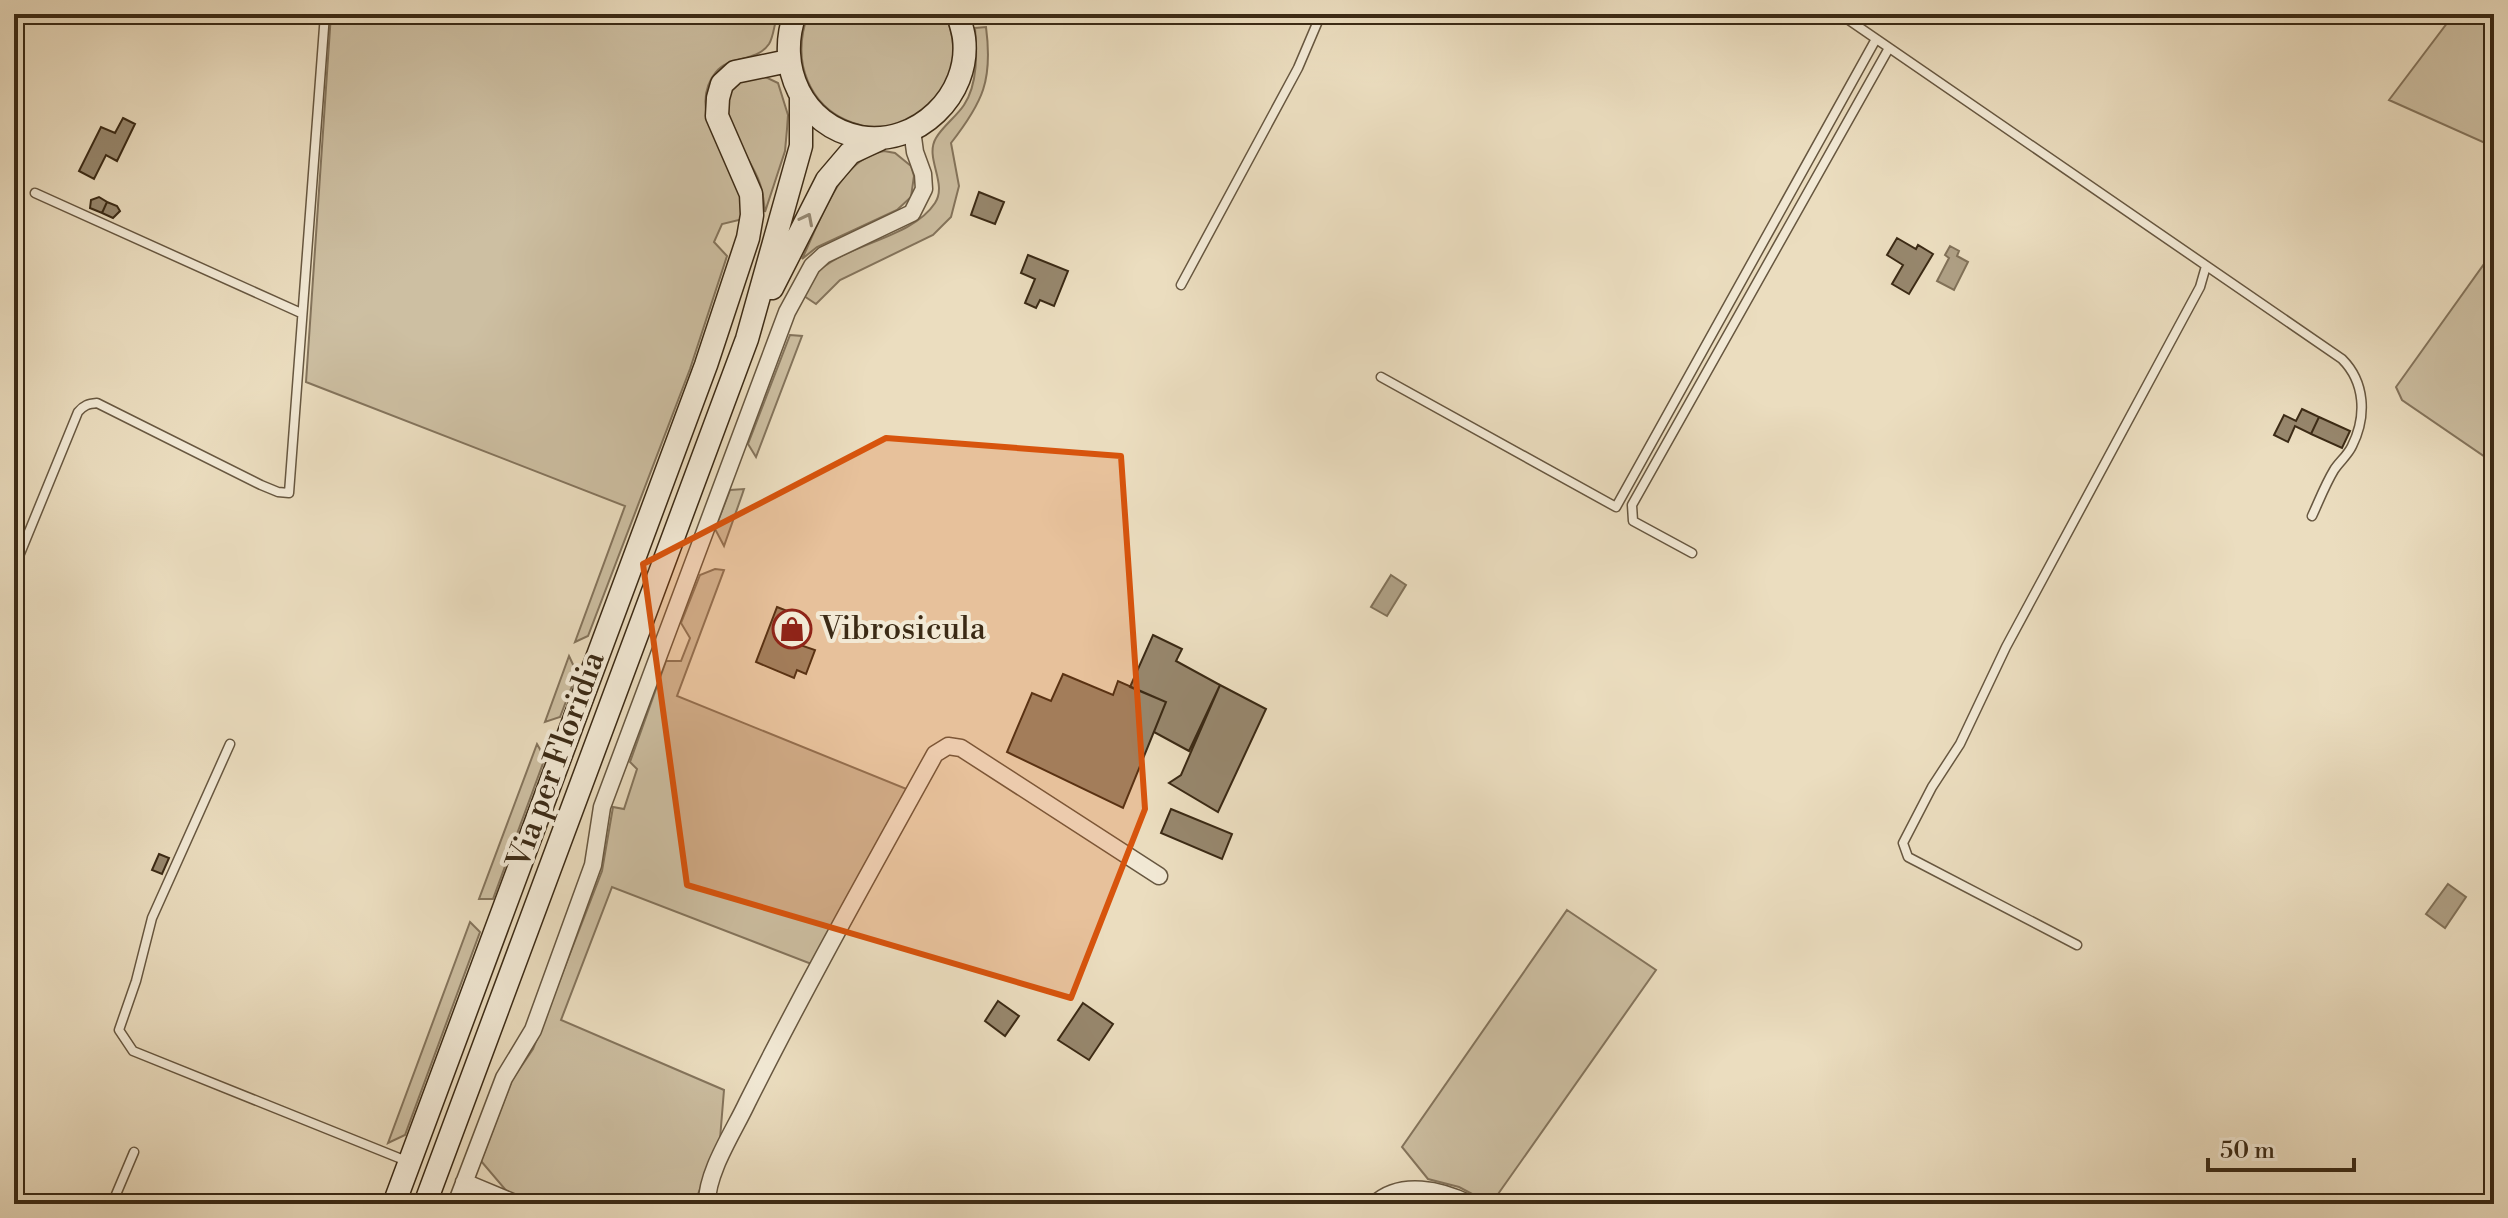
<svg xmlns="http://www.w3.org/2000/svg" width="2508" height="1218" viewBox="0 0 2508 1218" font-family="'Libre Bodoni',serif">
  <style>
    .green { fill: #cdbfa2; stroke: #84745c; stroke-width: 2 }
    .water { fill: #afa085; stroke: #817158; stroke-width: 2 }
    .building { fill: #97876d; stroke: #3b2a15; stroke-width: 2 }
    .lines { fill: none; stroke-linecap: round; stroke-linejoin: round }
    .lane-casing { stroke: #675740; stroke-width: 11 }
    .street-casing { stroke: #675740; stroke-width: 19 }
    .secondary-casing { stroke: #3b2a15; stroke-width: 25 }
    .lane { stroke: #f2e9d5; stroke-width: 8 }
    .street { stroke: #f2e9d5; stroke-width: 16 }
    .secondary { stroke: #f2e9d5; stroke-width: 22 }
    .oneway { stroke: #968a75 }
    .marked { fill: #d7540d; fill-opacity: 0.2; stroke: #d7540d; stroke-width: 6; stroke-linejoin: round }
    .labels { text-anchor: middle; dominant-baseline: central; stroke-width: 8; stroke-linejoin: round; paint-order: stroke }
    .poi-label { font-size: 32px; fill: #3b2a15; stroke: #f2e9d5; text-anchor: start }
    .street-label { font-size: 32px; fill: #3b2a15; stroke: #f2e9d5 }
  </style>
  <rect width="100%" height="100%" fill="#ebddbf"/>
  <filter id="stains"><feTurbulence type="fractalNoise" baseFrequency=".0025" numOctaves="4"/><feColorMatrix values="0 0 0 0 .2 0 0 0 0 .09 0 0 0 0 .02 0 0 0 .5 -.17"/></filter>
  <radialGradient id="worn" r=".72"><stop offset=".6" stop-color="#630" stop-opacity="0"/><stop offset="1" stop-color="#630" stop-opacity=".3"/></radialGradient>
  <path class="green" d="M331,14H778C774,23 774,36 769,44C756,63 729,55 716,72C686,109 728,153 740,188C743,197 743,209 743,219L722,224L714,242L727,256L690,369L588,636L575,642L625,506L306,382Z
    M808,14H945C954,34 957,59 947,80C902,172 771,118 808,14Z
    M2454,14H2494V147L2389,100Z
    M986,27C993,80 983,102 951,143L959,186L951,217L933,235L840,280L816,304L804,296C809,287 813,276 820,270C851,243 913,237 935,203C948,183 924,158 936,138C943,126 956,117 964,105C978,84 977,52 975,28Z
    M761,75L778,83L788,115L787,129L785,151L765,212C764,202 763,191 759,181C750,157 714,113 733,88C739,80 751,78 761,75Z
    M884,151L895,153L911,166L914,176L911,197L897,210L817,247L802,259C820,222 838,159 884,151Z
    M2494,250V463L2402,400L2396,387Z
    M790,335L802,336L756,457L748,444Z
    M744,489L742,495L724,546L715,529L730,490Z
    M715,569L724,570L677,696L909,790L814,965L612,887L561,1020L724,1090L720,1139L694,1204H536L509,1194L481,1161L512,1080L533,1049L602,871L613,807L624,809L637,769L630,762L666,661H681L690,638L681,623L700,575Z
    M569,656L577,673L560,717L545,722Z
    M537,744L545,758L493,899H479Z
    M1567,910L1656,970L1491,1204L1459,1187L1428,1179L1402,1147Z
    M470,922L480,932L405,1135L388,1143Z"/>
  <path class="water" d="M1950,246L1959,251L1957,256L1968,262L1954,290L1937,281L1949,258L1945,255Z
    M1391,575L1406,585L1387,616L1371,607Z
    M2448,884L2466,897L2445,928L2426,914Z"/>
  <path class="building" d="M123,118L135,124L117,161L106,155L94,179L79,171L101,127L115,133Z
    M979,192L1004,202L995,224L971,215Z
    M99,197L107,202L102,213L90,208L91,200Z
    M107,202L117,206L120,211L113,218L102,213Z
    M1897,238L1916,249L1918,245L1933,254L1909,294L1892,284L1903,265L1887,255Z
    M1028,255L1068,271L1054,306L1040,300L1036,308L1025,303L1035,279L1021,273Z
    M2302,409L2319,417L2311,434L2295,426L2288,442L2274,435L2284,415L2296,421Z
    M2319,417L2350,431L2342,448L2311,434Z
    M777,607L800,616L797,624L807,628L800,645L815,650L806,674L797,670L794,678L756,662Z
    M1153,635L1182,649L1176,661L1220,685L1189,751L1154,732L1166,702L1130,687Z
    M1063,674L1113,695L1118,681L1166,702L1123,808L1007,752L1032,693L1051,701Z
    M1220,685L1266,709L1218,812L1169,783L1181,775Z
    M1171,809L1232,834L1222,859L1161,833Z
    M159,854L169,858L162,874L152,870Z
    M998,1001L1019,1016L1005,1036L985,1021Z
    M1083,1003L1113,1024L1089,1060L1058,1040Z"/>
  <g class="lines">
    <defs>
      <path id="lane" d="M1840,14L2342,359C2365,382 2367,416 2352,446C2348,455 2339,462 2334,470C2325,485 2319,501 2312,516
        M35,193L301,313
        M1181,285L1298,68L1321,14
        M1381,377L1616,507L1876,39
        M1692,553L1633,521L1632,505L1889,48
        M17,561L78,412C84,405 88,404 97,403L261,485L278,492L289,493L325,14
        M230,744L152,918L136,981L119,1030L133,1051L409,1162
        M2077,945L1908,857L1903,843L1932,787L1960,744L2006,647L2200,287L2206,266
        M112,1204L134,1152"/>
      <path id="street" d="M464,1182L517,1204
        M456,1204L504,1078L533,1030L593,865L602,807L787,312L812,266L824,255L912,213L924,189L923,174L915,152L912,130
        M707,1204C706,1173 734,1131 747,1103C806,985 871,870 935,754L948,746L961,748L1159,876
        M1375,1204C1401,1180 1441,1190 1470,1204"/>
      <path id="secondary" d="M795,14C776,66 802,126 860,137C917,147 971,95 964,38C963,30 960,22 958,14
        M772,288L827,180L850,153L880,139
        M394,1204L706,365L748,238L752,215L751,194L717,116L718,98L722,84L735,72L788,61
        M425,1204L747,339L801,146V97"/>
    </defs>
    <use href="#lane" class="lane-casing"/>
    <use href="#street" class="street-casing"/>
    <use href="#secondary" class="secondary-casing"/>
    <use href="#lane" class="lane"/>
    <use href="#street" class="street"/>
    <use href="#secondary" class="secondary"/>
  </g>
  <defs><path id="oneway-chevron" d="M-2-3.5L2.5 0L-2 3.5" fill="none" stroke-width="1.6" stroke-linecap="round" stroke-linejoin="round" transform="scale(2)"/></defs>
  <use class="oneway" href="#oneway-chevron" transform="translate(807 219) rotate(-63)"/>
  <path class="marked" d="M886,438L1121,456L1145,809L1071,998L687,885L643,564Z"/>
  <defs>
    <symbol id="shop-ring" viewBox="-11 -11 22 22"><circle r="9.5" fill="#f2e9d5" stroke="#8f2418" stroke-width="1.5"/><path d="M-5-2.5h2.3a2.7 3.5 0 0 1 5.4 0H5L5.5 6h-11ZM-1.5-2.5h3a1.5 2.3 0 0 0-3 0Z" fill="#8f2418"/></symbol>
  </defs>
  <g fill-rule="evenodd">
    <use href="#shop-ring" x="770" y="607" width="44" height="44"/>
  </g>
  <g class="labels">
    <g class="poi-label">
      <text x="820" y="629">Vibrosicula</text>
    </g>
    <g class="street-label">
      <text transform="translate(556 760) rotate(-70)">Via per Floridia</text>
    </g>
  </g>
  <rect width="2508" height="1218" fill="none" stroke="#ebddbf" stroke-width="48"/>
  <rect x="16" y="16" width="2476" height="1186" fill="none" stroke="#3b2a15" stroke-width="4"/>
  <rect x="24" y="24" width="2460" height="1170" fill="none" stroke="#3b2a15" stroke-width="2"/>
  <path d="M2208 1158v12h146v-12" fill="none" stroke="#3b2a15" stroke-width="4"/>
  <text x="2220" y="1158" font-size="24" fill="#3b2a15" stroke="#f2e9d5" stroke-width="6" paint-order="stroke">50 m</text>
  <rect width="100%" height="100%" filter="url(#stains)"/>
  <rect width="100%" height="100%" fill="url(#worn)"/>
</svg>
